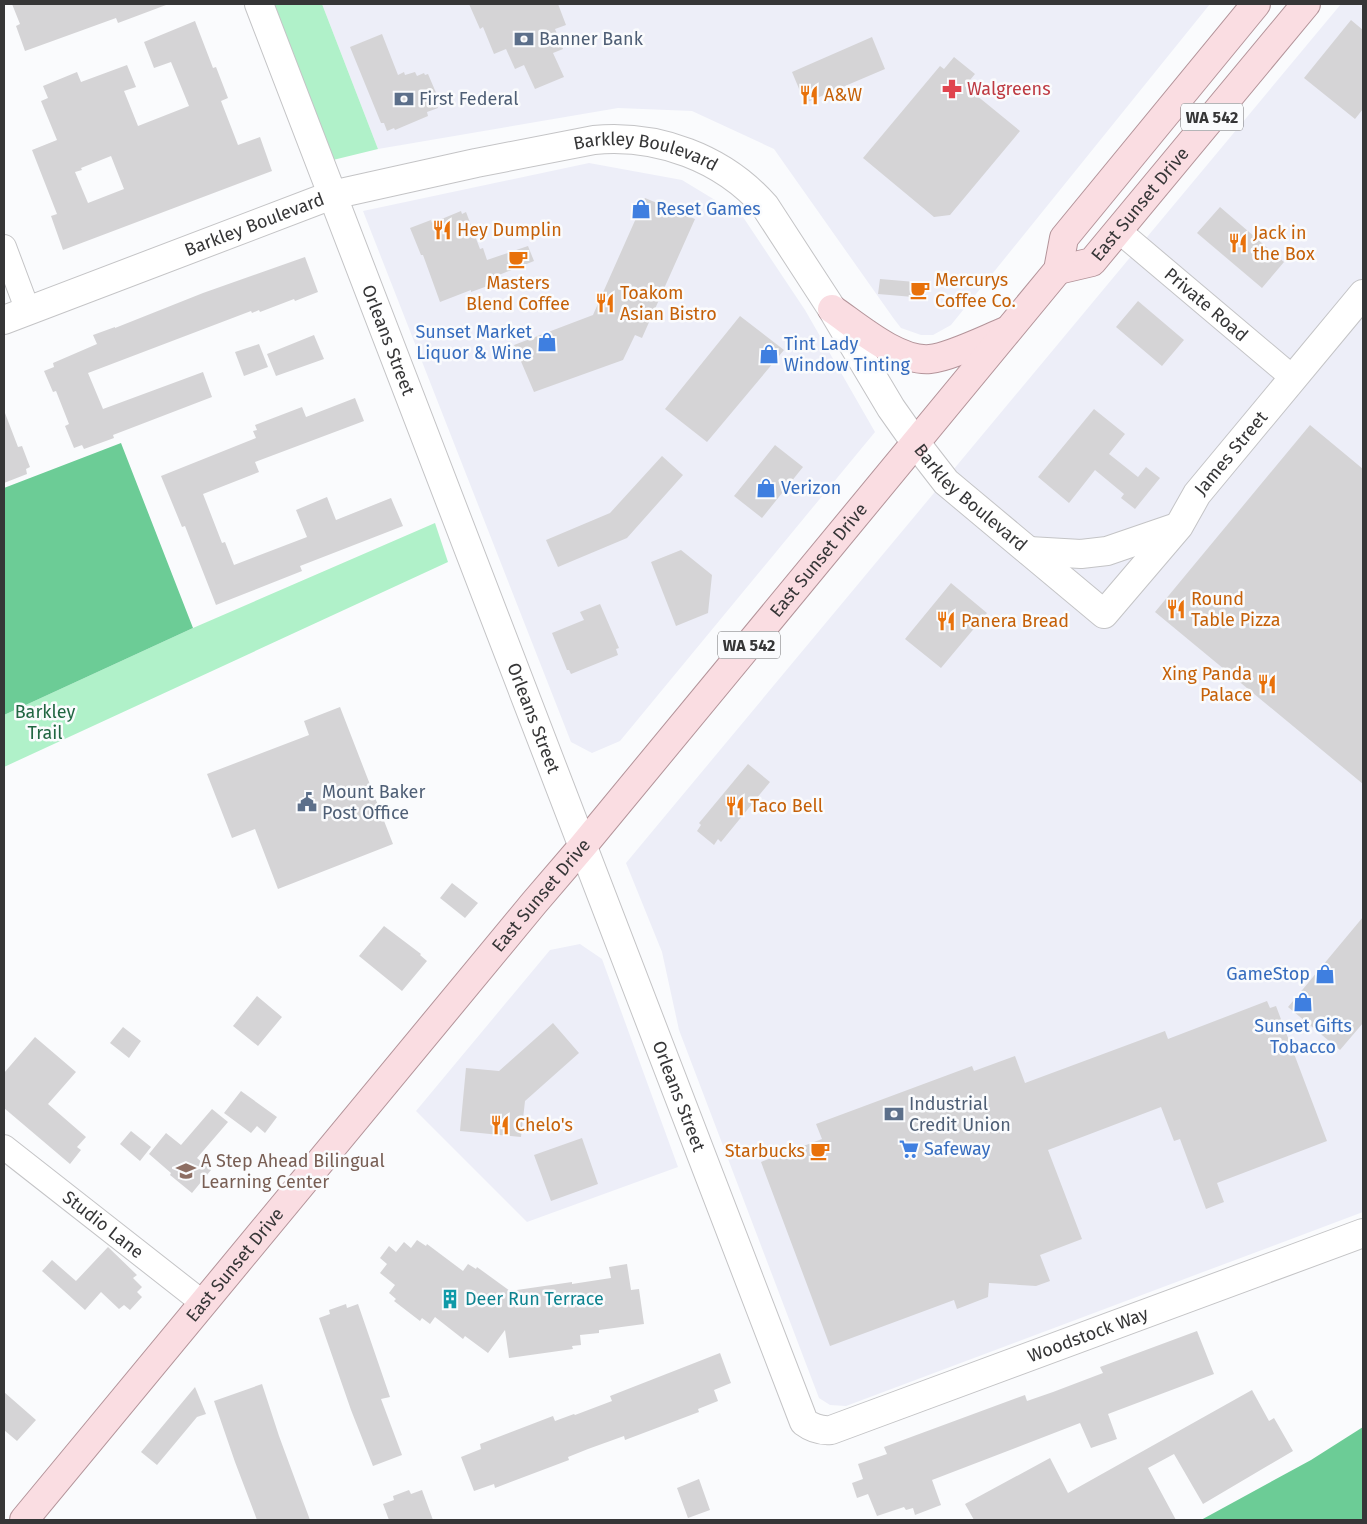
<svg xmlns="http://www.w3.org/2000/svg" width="1367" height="1524" viewBox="0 0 1367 1524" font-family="'Fira Sans',sans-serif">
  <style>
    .built { fill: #edeef8 }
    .green { fill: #b0f1c9 }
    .forest { fill: #6ccc96 }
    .building { fill: #d5d4d6; fill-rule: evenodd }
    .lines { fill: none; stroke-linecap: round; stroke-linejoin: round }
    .minor-casing { stroke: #c4c4c6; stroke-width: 26 }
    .tertiary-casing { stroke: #c4c4c6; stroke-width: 30 }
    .secondary-casing { stroke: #c4c4c6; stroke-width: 30 }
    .primary-casing { stroke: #b3949a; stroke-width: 30 }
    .minor { stroke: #fff; stroke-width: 24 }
    .tertiary { stroke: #fff; stroke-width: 28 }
    .secondary { stroke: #fff; stroke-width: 28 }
    .primary { stroke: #fadde2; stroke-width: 28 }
    .labels { text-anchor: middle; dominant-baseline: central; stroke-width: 5; stroke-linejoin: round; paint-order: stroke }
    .shield { fill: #fafbfd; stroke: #717172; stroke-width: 1 }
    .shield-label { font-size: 16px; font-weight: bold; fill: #363637 }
    .service-label { font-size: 18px; fill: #4e5e75; stroke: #fafbfd; text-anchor: start }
    .health-label { font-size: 18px; fill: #be3a42; stroke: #fafbfd; text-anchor: start }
    .food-label { font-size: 18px; fill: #c56008; stroke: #fafbfd; text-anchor: start }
    .street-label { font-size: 18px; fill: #363637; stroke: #fafbfd }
    .shop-label { font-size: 18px; fill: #366cbe; stroke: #fafbfd; text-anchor: start }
    .park-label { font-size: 18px; fill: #216642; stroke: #fafbfd }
    .education-label { font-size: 18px; fill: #785e54; stroke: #fafbfd; text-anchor: start }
    .culture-label { font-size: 18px; fill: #0d838f; stroke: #fafbfd; text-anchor: start }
  </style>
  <rect width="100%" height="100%" fill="#fafbfd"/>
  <path class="built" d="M322,4H1210L951,325L933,335H921L901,328L894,319L774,149L692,111L618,108L378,149Z
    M1341,4H1363V1212L846,1406L830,1405L819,1398L679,1030L662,952L626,863Z
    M589,163L682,180L743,217L805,310L875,432L620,741L592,753L571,742L363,211Z
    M580,944L602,959L678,1167L527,1222L416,1111L550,950Z"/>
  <path class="green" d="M273,4H322L378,149L333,160Z
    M435,523L448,562L4,767V715L193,628Z"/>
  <path class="forest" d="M121,443L193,628L4,715V488Z
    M1363,1427V1520H1201L1311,1460Z"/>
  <path class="building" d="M12,4H165L166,5L118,23L116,18L25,51L16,26L20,24Z
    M469,4H558L566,25L555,29L563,49L553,53L564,77L535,89L524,65L515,69L506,49L494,54L483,27L480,29Z
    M1351,20L1363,30V109L1355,119L1304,78Z
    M195,21L213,68L216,67L228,98L221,101L238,145L260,137L272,171L63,250L51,216L57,214L32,150L57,140L41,101L48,98L43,86L77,72L81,82L127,65L136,87L124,91L138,126L189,106L171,62L154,68L144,42ZM111,156L124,189L88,203L75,172L82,170L81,168Z
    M382,34L398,75L404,72L405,75L415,72L417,76L424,73L425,75L428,74L437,95L433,97L438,108L427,112L428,116L395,130L394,128L387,131L384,123H381L350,47Z
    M872,37L885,69L805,103L792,72Z
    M954,57L975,74L965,86L1020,131L950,215L934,217L863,158L940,66L944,69Z
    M645,198L695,219L642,338L635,335L623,360L534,392L514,345L593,315Z
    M1220,207L1284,262L1262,288L1197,233Z
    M461,211L462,214L466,212L480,249L483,248L487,260L528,246L534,261L494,277L496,283L471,292V290L440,302L423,255H421L410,228L431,220L432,223Z
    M305,257L318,292L295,301L294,299L260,312L259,310L252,313L251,311L88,373L103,409L203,372L212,397L113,435L114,438L84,449L82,445L74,448L65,426L69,424L56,391L53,392L44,371L54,367L53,363L97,344L93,335L115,327V328L203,293Z
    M880,279L927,283L925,298L878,294Z
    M1138,301L1184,340L1162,366L1116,327Z
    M740,316L784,350L707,442L665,409Z
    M314,335L324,359L276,376L267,354Z
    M259,344L268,367L244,376L235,352Z
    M355,398L364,421L255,462L259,472L203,494L222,543L225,542L234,565L307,537L296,510L327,497L336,520L391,498L403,526L300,566L302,571L216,605L185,526L182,527L161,476L256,438L253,431L257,430L255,425L302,407L306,417Z
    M1094,409L1125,434L1109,454L1138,477L1146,467L1160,478L1135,509L1121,498L1124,494L1095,470L1069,503L1038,477Z
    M5,413L18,447L22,446L30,467L26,469L27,474L4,483Z
    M1310,425L1363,469V784L1155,612Z
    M775,445L803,467L762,518L734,496Z
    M662,456L683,475L627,538L558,567L546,540L610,513Z
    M681,550L712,575L708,613L676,626L651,562Z
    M951,583L987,613L941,668L905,639Z
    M600,604L619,648L616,649L618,655L571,674L569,670H567L552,633L584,620L580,612Z
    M340,707L393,844L278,889L255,829L232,838L207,774L309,735L304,721Z
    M748,764L770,782L721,842L718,839L714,845L697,831L701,825L699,823Z
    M452,883L478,903L465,918L440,898Z
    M1363,917V1023L1340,1050L1288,1007Z
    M384,926L421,954L420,955L427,961L402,991L359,956Z
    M257,996L282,1017L258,1046L233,1026Z
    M1267,1001L1270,1008L1276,1006L1327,1141L1217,1183L1224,1202L1206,1209L1180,1139L1174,1141L1161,1107L1048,1150L1082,1239L1040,1255L1050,1281L1036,1286L989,1283L988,1297L957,1309L954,1300L830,1346L761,1162L822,1139L816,1124L972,1066L974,1071L1015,1056L1025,1083L1165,1031L1168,1039Z
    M553,1023L579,1053L525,1101L521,1137L460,1131L466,1068L499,1071Z
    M123,1027L141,1041L129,1058L110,1043Z
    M35,1037L76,1072L48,1104L86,1137L77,1147L81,1150L70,1164L4,1108V1073Z
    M241,1091L277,1117L265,1133L257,1126L251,1133L224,1113Z
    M212,1109L228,1122L197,1158L211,1170L192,1193L170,1175L171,1173L149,1154L166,1133L181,1145Z
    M131,1131L151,1147L140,1161L120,1144Z
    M582,1138L598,1184L551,1201L534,1155Z
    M417,1240L426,1246L427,1244L463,1271L468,1264L476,1269L477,1267L510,1291L572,1282V1284L611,1278L609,1267L627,1264L631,1290L639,1289L644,1324L599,1330V1333L580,1335L581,1345L572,1346L573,1349L509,1358L505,1330L488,1353L465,1336L463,1339L435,1317L430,1324L422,1318L420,1321L394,1301L396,1299L389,1293L395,1285L380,1273L387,1264L380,1258L389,1246L396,1252L404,1242L411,1248Z
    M108,1247L137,1275L133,1278L142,1287L137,1292L142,1297L130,1310L124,1305L119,1309L101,1292L85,1310L42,1271L52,1260L76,1281Z
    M346,1304L347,1308L358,1304L390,1397L381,1399L402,1455L373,1466L351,1410L319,1318L330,1314L329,1310Z
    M1197,1331L1214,1374L1108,1414L1117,1439L1091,1448L1080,1423L932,1480L941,1505L915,1515L913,1508L906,1510L904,1507L877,1516L868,1494L857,1498L852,1483L863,1479L858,1464L887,1454L884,1447L1025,1395L1027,1401L1053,1392L1103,1373L1100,1367Z
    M720,1353L731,1383L714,1390L718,1401L698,1409L699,1412L625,1440L624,1436L588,1449L568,1457L569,1460L495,1488L494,1484L474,1491L461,1457L481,1449L480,1444L553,1416L555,1421L574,1414L575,1415L612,1401L610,1396Z
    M262,1384L279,1436L310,1520H257L235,1462L214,1401Z
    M195,1387L206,1414L197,1417L157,1465L141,1452Z
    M1252,1390L1269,1421L1274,1418L1293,1451L1203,1504L1174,1454L1148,1468L1176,1520H974L965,1504L1050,1458L1068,1493Z
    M4,1392L36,1420L17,1441L4,1430Z
    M699,1479L710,1510L688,1518L677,1488Z
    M409,1490L411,1494L422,1490L433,1520H389L383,1504L394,1500L393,1496Z"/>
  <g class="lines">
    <defs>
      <g id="minor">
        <path id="s1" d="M1119,231L1293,378"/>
        <path d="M4,247L28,311"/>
        <path id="s2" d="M4,1147L203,1303"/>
      </g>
      <g id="tertiary">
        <path id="s3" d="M915,442L946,482L1104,614L1179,526L1197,494L1363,294"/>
        <path d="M1029,551L1081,554L1107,551L1177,527"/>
      </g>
      <g id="secondary">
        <path id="s4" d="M259,4L804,1422C812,1428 820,1431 831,1430L1363,1233"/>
        <path id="s5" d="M4,320L332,195L476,163L594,140C658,134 723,158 765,206L832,309L891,408L915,442"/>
      </g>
      <g id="primary">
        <path id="s6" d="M1058,270L1092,262L1306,4"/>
        <path d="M832,309C857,326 898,362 930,359C950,357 986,339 1006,331"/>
        <path id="s7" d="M24,1520L534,903L582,847L1058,270L1064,238L1256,4"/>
      </g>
    </defs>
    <use href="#minor" class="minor-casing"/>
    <use href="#tertiary" class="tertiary-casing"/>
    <use href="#secondary" class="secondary-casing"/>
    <use href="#primary" class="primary-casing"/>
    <use href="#minor" class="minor"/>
    <use href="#tertiary" class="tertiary"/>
    <use href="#secondary" class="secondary"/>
    <use href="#primary" class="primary"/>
  </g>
  <defs>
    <symbol id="bank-bare" viewBox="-9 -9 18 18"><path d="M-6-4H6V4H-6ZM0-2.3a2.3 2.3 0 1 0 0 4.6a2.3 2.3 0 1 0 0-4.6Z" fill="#5c6f8a" stroke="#fafbfd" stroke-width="2.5" paint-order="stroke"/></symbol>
    <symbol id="pharmacy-bare" viewBox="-9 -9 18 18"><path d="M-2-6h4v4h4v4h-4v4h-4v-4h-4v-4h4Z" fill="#e0444e" stroke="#fafbfd" stroke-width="2.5" paint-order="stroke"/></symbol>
    <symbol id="restaurant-bare" viewBox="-9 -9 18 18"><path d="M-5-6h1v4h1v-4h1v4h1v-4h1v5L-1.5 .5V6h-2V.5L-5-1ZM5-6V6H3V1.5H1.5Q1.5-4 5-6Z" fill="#e8710a" stroke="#fafbfd" stroke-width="2.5" paint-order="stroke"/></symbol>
    <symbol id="shop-bare" viewBox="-9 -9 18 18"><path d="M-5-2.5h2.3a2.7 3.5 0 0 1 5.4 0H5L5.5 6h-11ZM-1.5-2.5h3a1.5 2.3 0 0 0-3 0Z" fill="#3f7fe0" stroke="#fafbfd" stroke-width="2.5" paint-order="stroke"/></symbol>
    <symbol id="cafe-bare" viewBox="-9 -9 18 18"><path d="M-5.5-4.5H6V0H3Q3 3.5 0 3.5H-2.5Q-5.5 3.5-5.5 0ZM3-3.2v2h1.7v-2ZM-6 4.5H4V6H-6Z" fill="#e8710a" stroke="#fafbfd" stroke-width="2.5" paint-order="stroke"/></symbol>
    <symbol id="civic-bare" viewBox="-9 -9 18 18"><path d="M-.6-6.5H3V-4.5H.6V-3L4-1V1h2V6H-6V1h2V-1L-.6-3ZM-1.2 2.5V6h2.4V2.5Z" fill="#5c6f8a" stroke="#fafbfd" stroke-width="2.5" paint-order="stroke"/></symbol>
    <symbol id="supermarket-bare" viewBox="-9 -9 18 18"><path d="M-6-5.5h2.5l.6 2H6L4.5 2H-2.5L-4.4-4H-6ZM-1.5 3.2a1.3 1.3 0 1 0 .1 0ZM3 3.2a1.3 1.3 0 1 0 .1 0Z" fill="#3f7fe0" stroke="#fafbfd" stroke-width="2.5" paint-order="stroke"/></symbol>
    <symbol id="school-bare" viewBox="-9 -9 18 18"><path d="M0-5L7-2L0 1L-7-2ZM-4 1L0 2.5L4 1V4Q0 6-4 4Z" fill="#8d6e63" stroke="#fafbfd" stroke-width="2.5" paint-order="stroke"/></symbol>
    <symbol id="building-bare" viewBox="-9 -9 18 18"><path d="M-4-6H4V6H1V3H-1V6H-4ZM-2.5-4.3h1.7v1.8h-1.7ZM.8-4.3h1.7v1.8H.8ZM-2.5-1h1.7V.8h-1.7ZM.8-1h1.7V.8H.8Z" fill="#0f9aa8" stroke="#fafbfd" stroke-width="2.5" paint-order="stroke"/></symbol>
  </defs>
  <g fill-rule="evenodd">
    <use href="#bank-bare" x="510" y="25" width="28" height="28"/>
    <use href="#pharmacy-bare" x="938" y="75" width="28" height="28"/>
    <use href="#restaurant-bare" x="795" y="81" width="28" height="28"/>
    <use href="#bank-bare" x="390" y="85" width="28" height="28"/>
    <use href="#shop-bare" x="627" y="195" width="28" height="28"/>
    <use href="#restaurant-bare" x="428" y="216" width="28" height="28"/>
    <use href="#restaurant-bare" x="1224" y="229" width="28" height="28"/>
    <use href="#cafe-bare" x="504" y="245" width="28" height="28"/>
    <use href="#cafe-bare" x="906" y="276" width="28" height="28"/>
    <use href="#restaurant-bare" x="591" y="289" width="28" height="28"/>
    <use href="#shop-bare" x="533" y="328" width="28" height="28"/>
    <use href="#shop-bare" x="755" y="340" width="28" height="28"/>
    <use href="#shop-bare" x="752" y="474" width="28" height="28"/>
    <use href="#restaurant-bare" x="1162" y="595" width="28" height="28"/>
    <use href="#restaurant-bare" x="932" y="607" width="28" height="28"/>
    <use href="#restaurant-bare" x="1253" y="670" width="28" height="28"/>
    <use href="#civic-bare" x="293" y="788" width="28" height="28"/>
    <use href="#restaurant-bare" x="721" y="792" width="28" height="28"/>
    <use href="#shop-bare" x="1311" y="960" width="28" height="28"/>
    <use href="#shop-bare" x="1289" y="988" width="28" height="28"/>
    <use href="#bank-bare" x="880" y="1100" width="28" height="28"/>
    <use href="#restaurant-bare" x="486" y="1111" width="28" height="28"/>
    <use href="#supermarket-bare" x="895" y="1135" width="28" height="28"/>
    <use href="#cafe-bare" x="806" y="1137" width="28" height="28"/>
    <use href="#school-bare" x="172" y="1157" width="28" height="28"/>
    <use href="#building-bare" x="436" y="1285" width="28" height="28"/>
  </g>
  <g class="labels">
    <g class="shield">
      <rect x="1181" y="103.5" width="62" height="27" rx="4"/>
      <rect x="718" y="631.5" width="62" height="27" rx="4"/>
    </g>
    <g class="shield-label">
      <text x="1212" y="117">WA 542</text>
      <text x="749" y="645">WA 542</text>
    </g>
    <g class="service-label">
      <text x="539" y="39">Banner Bank</text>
      <text x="419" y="99">First Federal</text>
      <text x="322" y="792">Mount Baker<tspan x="322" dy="21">Post Office</tspan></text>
      <text x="909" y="1104">Industrial<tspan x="909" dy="21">Credit Union</tspan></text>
    </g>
    <g class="health-label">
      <text x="967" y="89">Walgreens</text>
    </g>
    <g class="food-label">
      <text x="824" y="95">A&amp;W</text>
      <text x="457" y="230">Hey Dumplin</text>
      <text x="1253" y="233">Jack in<tspan x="1253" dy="21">the Box</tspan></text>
      <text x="935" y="280">Mercurys<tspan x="935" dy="21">Coffee Co.</tspan></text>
      <text x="518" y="283" text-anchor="middle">Masters<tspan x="518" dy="21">Blend Coffee</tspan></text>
      <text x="620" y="293">Toakom<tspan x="620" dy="21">Asian Bistro</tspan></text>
      <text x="1191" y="599">Round<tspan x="1191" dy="21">Table Pizza</tspan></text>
      <text x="961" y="621">Panera Bread</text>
      <text x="1252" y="674" text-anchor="end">Xing Panda<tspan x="1252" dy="21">Palace</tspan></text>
      <text x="750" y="806">Taco Bell</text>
      <text x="515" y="1125">Chelo's</text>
      <text x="805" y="1151" text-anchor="end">Starbucks</text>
    </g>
    <g class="street-label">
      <text stroke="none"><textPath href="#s5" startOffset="672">Barkley Boulevard</textPath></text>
      <text stroke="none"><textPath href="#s6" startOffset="110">East Sunset Drive</textPath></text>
      <text stroke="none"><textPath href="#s5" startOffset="268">Barkley Boulevard</textPath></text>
      <text stroke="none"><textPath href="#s1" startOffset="114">Private Road</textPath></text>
      <text stroke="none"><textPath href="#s4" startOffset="360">Orleans Street</textPath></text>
      <text stroke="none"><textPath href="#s3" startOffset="462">James Street</textPath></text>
      <text stroke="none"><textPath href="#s3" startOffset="79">Barkley Boulevard</textPath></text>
      <text stroke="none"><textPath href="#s7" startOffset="1246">East Sunset Drive</textPath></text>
      <text stroke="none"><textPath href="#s4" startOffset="765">Orleans Street</textPath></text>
      <text stroke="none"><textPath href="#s7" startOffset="811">East Sunset Drive</textPath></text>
      <text stroke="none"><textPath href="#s4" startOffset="1170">Orleans Street</textPath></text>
      <text stroke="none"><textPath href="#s2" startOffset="126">Studio Lane</textPath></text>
      <text stroke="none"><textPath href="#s7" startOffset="331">East Sunset Drive</textPath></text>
      <text stroke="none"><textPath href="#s4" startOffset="1822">Woodstock Way</textPath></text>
    </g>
    <g class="shop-label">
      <text x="656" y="209">Reset Games</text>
      <text x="532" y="332" text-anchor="end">Sunset Market<tspan x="532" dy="21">Liquor &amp; Wine</tspan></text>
      <text x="784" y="344">Tint Lady<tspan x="784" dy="21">Window Tinting</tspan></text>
      <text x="781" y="488">Verizon</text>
      <text x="1310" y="974" text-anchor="end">GameStop</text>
      <text x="1303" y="1026" text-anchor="middle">Sunset Gifts<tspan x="1303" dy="21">Tobacco</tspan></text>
      <text x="924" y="1149">Safeway</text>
    </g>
    <g class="park-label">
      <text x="45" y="712">Barkley<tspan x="45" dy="21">Trail</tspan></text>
    </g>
    <g class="education-label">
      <text x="201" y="1161">A Step Ahead Bilingual<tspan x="201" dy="21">Learning Center</tspan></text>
    </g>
    <g class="culture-label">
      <text x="465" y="1299">Deer Run Terrace</text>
    </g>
  </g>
  <rect width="1367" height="1524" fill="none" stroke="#363637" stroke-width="10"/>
</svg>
